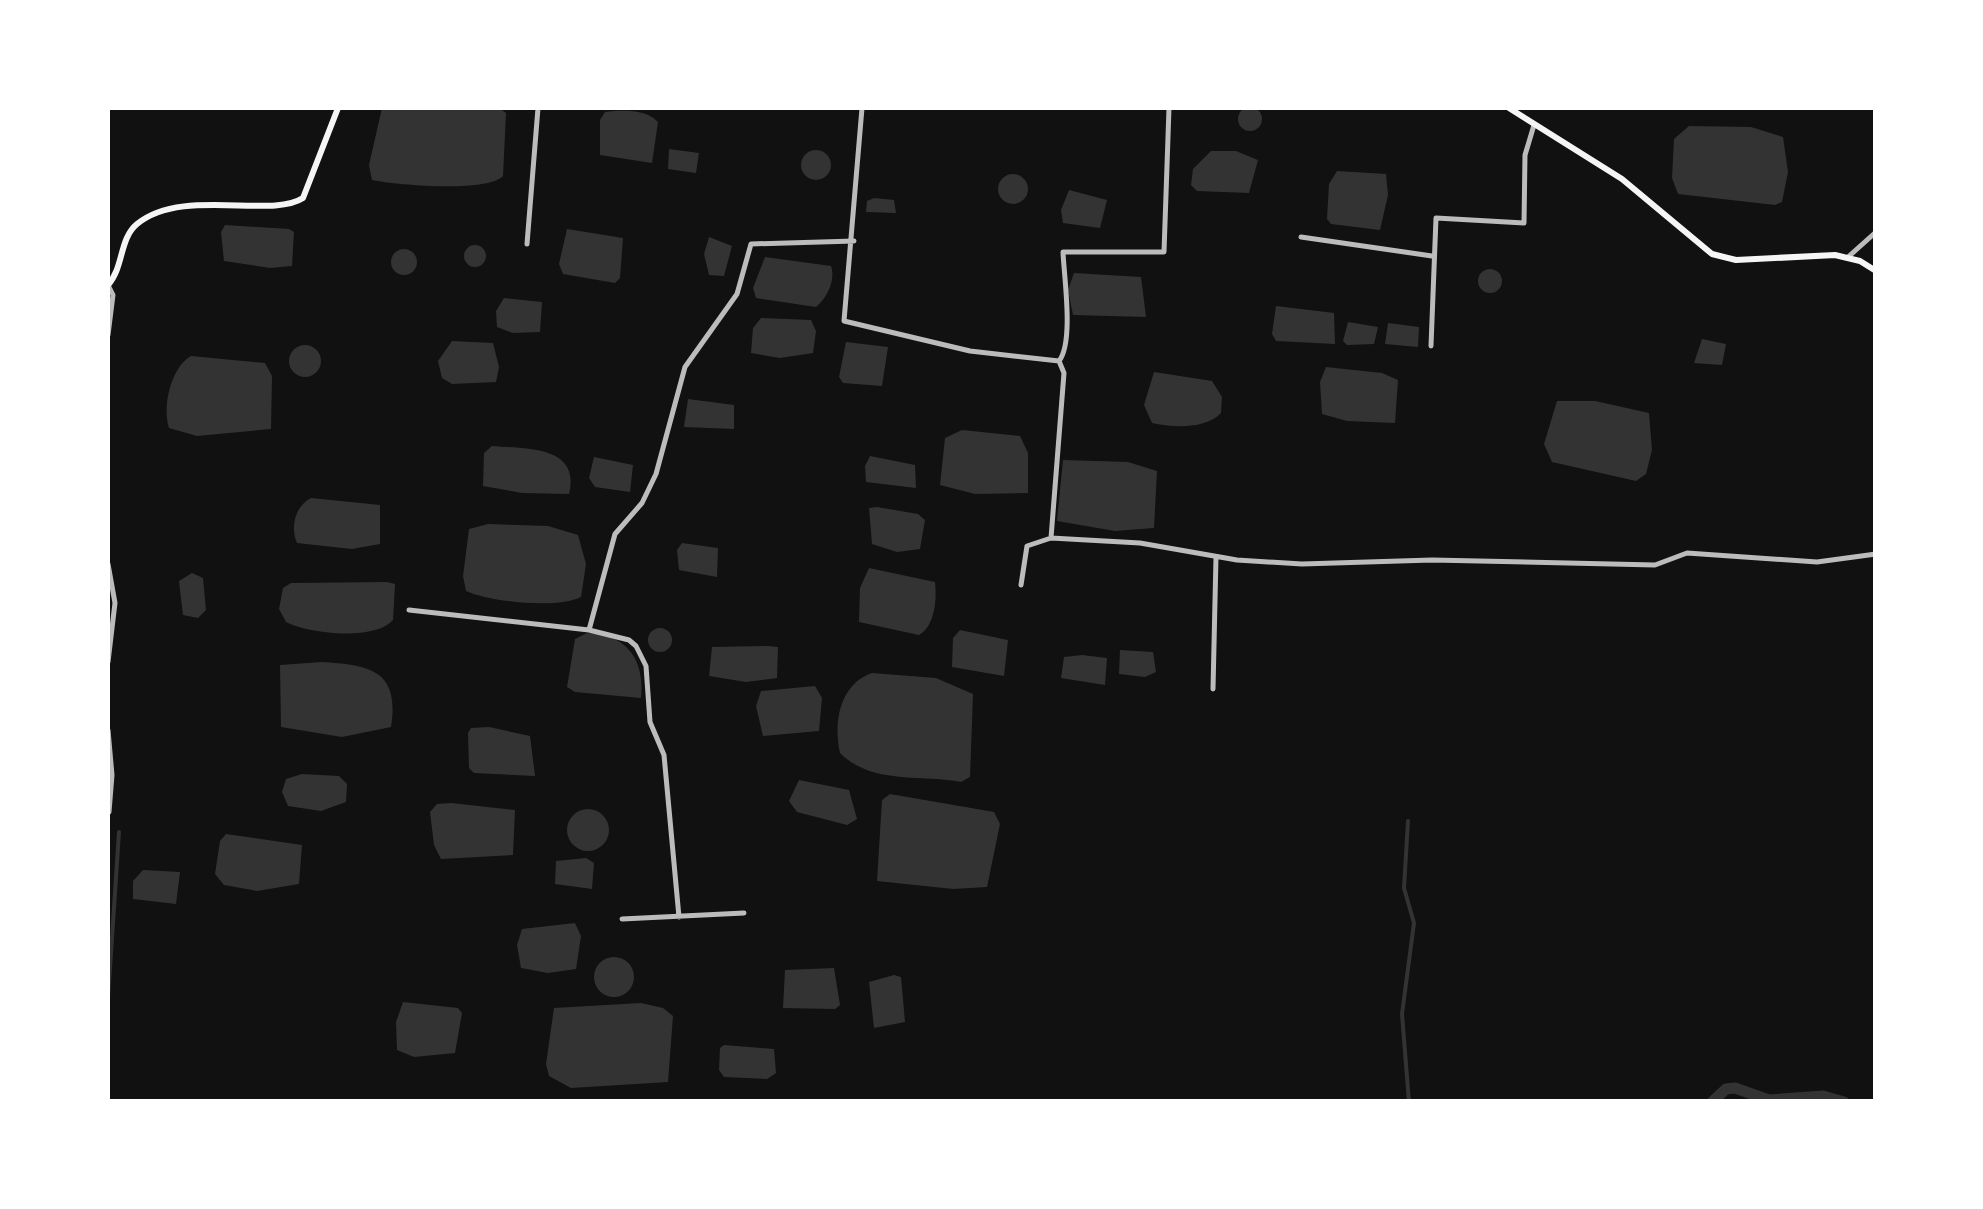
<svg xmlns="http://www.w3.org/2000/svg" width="1983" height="1209" viewBox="0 0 1983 1209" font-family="Merriweather,serif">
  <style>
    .water { fill: #333 }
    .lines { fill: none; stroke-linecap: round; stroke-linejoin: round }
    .stream { stroke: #333; stroke-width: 4 }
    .canal { stroke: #333; stroke-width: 11 }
    .minor { stroke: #bcbcbc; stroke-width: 5 }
    .secondary { stroke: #f5f5f5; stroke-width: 6 }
  </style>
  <rect width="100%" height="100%" fill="#111"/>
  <path class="water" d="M1238 119a12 12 0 1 1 24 0a12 12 0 1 1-24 0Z
    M382,108H499L506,113L503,176C487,193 396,185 372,180L369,165Z
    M605,112C623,110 646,109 658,122L652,163L600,155V120Z
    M1689,126L1751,127L1783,137L1788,172L1782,202L1775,205L1678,194L1672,178L1674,139Z
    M669,149L699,153L696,173L668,169Z
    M801 165a15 15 0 1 1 30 0a15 15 0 1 1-30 0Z
    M1211,151H1236L1258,160L1249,193L1197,191L1191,185L1193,169Z
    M1337,171L1386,174L1388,195L1380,230L1331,224L1327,219L1329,184Z
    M998 189a15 15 0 1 1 30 0a15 15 0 1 1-30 0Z
    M1069,190L1107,200L1100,228L1063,223L1061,210Z
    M874,198L894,200L896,213L866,212L867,201Z
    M225,225L289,229L294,232L292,266L270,268L224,261L221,232Z
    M567,229L623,238L620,278L615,283L563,274L559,264Z
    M709,237L732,246L724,276L709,275L704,254Z
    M464 256a11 11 0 1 1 22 0a11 11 0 1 1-22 0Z
    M391 262a13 13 0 1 1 26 0a13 13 0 1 1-26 0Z
    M765,257L831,266C836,280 827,298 816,307L756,298L753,288Z
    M1478 281a12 12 0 1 1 24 0a12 12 0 1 1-24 0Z
    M1074,273L1141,277L1146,317L1073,315L1068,290Z
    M504,298L542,302L540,332L513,333L497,327L496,311Z
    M1276,306L1334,313L1335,344L1276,341L1272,334Z
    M761,318L811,320L816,331L813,353L780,358L751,353L753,328Z
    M1348,322L1378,327L1374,344L1347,345L1343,341Z
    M1388,323L1419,327L1418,347L1385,344Z
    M1702,339L1726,344L1722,365L1694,363Z
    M452,341L493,343L499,367L496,382L452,384L442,378L438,361Z
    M846,342L888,347L882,386L843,383L839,377Z
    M289 361a16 16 0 1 1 32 0a16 16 0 1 1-32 0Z
    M191,356L265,363L272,376L271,429L197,436L169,428C162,407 171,367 191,356Z
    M1326,367L1382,373L1398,380L1395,423L1347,421L1322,414L1320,382Z
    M1154,372L1212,381L1222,397L1221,413C1206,429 1173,428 1152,423L1144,405Z
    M688,399L734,405V429L684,427Z
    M1557,401H1595L1649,413L1652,450L1646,474L1636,481L1552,462L1544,444Z
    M962,430L1020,436L1028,453V493L975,494L940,485L945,438Z
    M492,446C525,449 581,445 569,494L522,493L483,486L484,453Z
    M870,456L915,465L916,488L866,482L865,466Z
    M594,457L633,465L630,492L595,487L589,478Z
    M1063,460L1128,462L1157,471L1154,528L1115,531L1057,521Z
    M311,498L380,505V544L352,549L297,543C290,527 295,506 311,498Z
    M877,507L918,514L925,520L920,549L897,552L872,544L869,508Z
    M488,524L548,526L578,535L586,564L581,597C558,609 490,602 466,591L463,576L469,529Z
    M682,543L718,548L717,577L679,570L677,550Z
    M869,568L935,582C937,599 935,626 919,635L859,622L860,588Z
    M192,573L203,578L206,610L198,618L183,615L179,581Z
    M387,582L395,584L393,620C375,641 309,634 286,622L279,609L283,588L291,583Z
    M648 640a12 12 0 1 1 24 0a12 12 0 1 1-24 0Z
    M960,630L1008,640L1004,676L952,667L953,638Z
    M587,633C627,634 645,660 641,698L575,692L567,687L575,639Z
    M768,646L778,647L777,678L746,682L709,676L712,647Z
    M1120,650L1153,652L1156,672L1145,677L1119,674Z
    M1082,655L1107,658L1105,685L1061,678L1064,657Z
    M322,662C370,665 400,670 391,727L342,737L281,727L280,665Z
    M872,673L936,678L973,694L970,777L961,782C920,774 872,785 840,753C833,722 840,684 872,673Z
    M815,686L822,698L819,731L763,736L756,706L761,691Z
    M489,727L530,736L535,776L474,773L469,768L468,733L471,728Z
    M302,774L339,776L347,784L346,802L321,811L288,806L282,792L286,779Z
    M799,780L849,790L857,819L847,825L797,812L789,801Z
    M890,794L994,812L1000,824L987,887L953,889L877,881L882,800Z
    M451,803L515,810L513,855L441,859L434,845L430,812L437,804Z
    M567 830a21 21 0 1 1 42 0a21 21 0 1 1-42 0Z
    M226,834L302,845L299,884L257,891L224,885L215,874L220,841Z
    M586,858L594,863L592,889L555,884L556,861Z
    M143,870L180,872L176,904L133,899V881Z
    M575,923L581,936L576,969L548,973L521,968L517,945L522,929Z
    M594 977a20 20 0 1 1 40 0a20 20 0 1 1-40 0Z
    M834,968L840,1005L835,1009L783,1008L785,970Z
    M894,975L901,977L905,1022L874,1028L869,982Z
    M403,1002L458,1008L462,1013L455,1053L414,1057L397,1050L396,1022Z
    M641,1003L663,1008L673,1016L668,1082L571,1088L549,1076L546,1064L554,1008Z
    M724,1045L774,1049L776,1073L767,1079L724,1077L719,1070L720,1048Z"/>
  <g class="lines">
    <path class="stream" d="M1408,821L1404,888L1414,923L1402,1014L1409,1102
      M108,998L119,832"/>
    <path class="canal" d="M1712,1102L1726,1089L1735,1088L1769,1100L1823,1096L1844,1102"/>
    <path class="minor" d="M862,108L844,321L970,351L1059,361L1064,373L1051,538
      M1301,237L1432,256
      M527,244L538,108
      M1848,257L1876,232
      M108,335L113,295L108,285
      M1431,346L1436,218L1524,223L1525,155L1534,125
      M1059,361C1074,342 1064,277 1063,252H1164L1169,108
      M108,564L115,603L108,662
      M1021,585L1027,546L1051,538L1140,543L1237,560L1302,564L1432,560L1655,565L1687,553L1817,562L1876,554
      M409,610L589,630L629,640L636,646L646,666L650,722L664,755L679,917
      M589,630L615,534L642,503L656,474L685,367L737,294L751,244L854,241
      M1213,689L1216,557
      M108,730L112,775L109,812
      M622,919L744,913"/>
    <path class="secondary" d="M1509,108L1622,179L1712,254L1736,260L1835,255L1860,261L1876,271
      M108,285C124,267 119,239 137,224C182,187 271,219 303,198L338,108"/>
  </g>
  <rect width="1983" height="1209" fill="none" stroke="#ffffff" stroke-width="220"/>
</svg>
